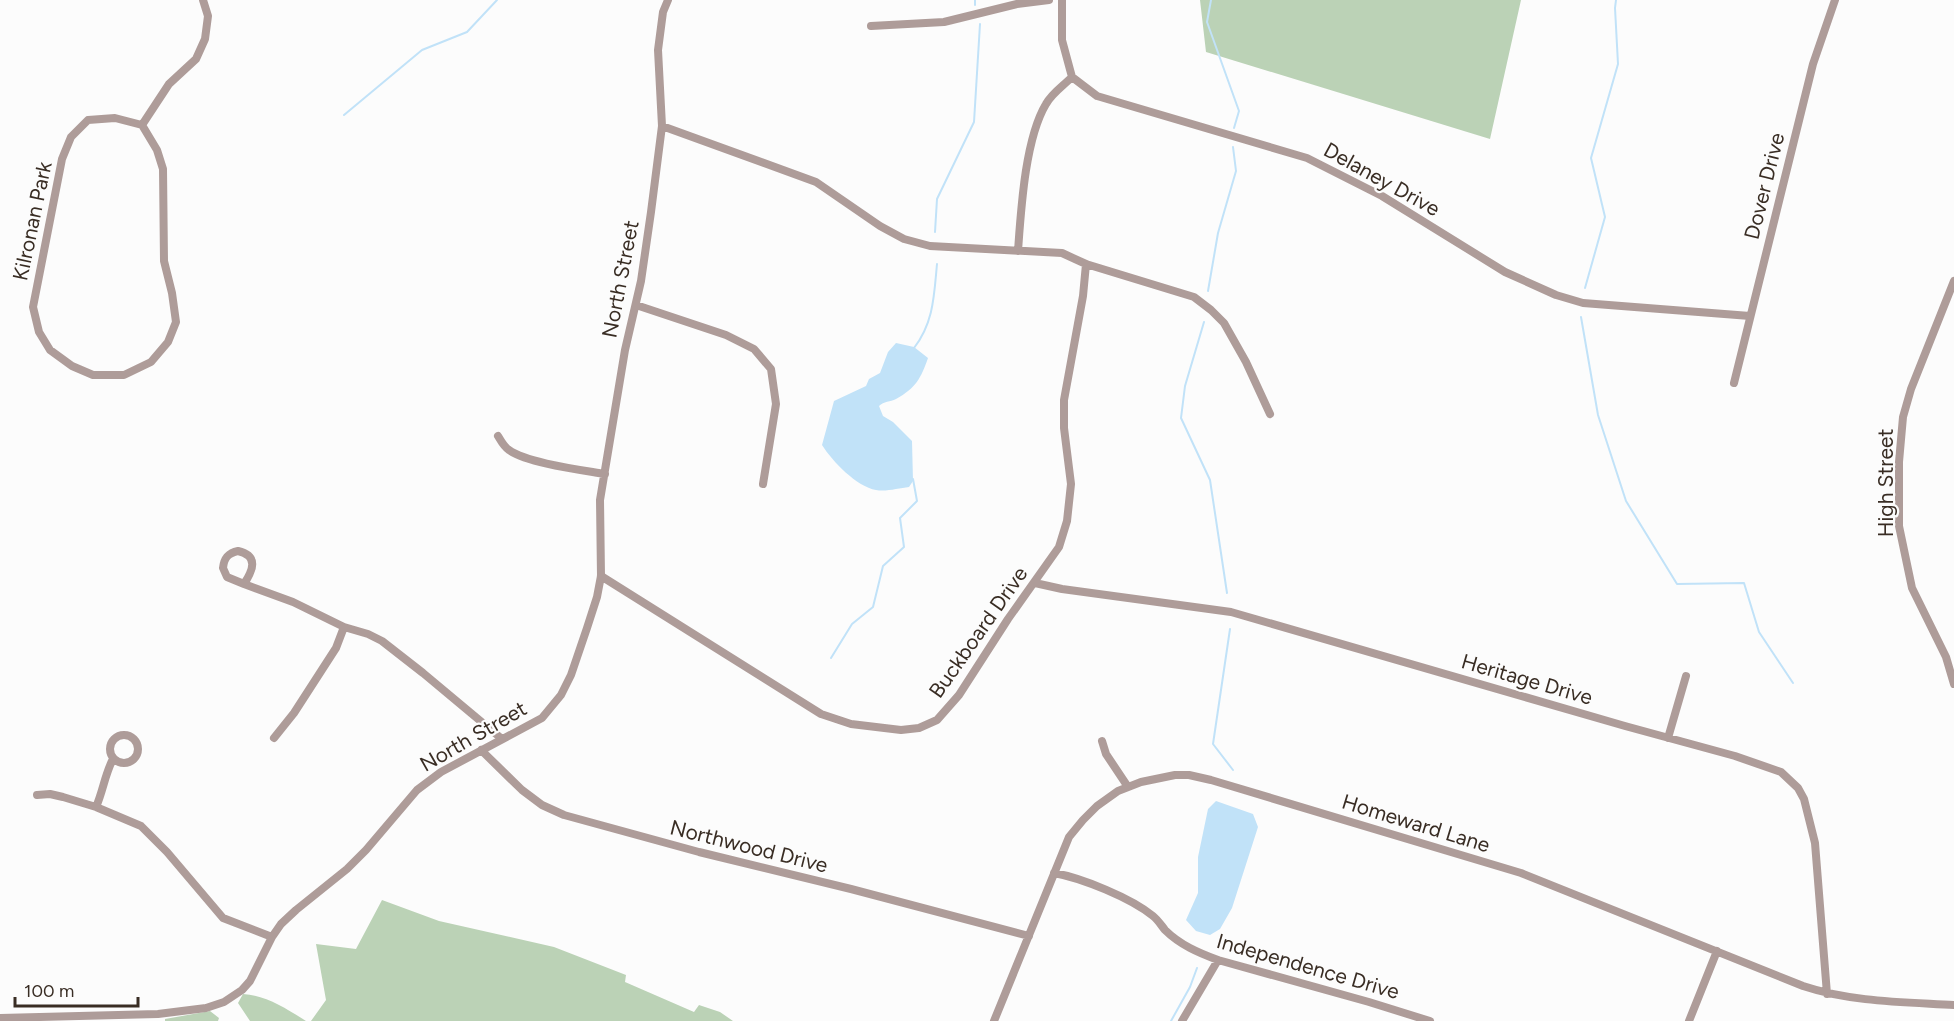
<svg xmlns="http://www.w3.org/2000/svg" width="1954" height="1021" viewBox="0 0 1954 1021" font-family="Figtree,sans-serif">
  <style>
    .green { fill: #bbd2b6 }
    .water { fill: #c1e2f8 }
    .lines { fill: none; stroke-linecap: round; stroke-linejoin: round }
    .stream { stroke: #c1e2f8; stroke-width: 2 }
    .minor { stroke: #ae9c99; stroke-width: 8 }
    .labels { text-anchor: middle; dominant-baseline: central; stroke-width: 4.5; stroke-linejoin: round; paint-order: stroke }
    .street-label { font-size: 21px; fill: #392d24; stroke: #fcfcfc }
  </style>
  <rect width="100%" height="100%" fill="#fcfcfc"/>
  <path class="green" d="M1200,0H1521L1490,139L1206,52Z
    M382,900L439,921L554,947L626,975L625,982L694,1012L699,1005L720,1012L733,1021H311L326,1000L316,944L356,949Z
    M243,994C266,995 287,1009 306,1021H250L238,1003Z
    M210,1011L219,1018L218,1021H165V1019Z"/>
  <path class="water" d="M896,343L914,347L928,358C921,378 916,388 896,399C890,402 884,401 879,406L883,416L893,422L912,441L913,481L909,487C899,488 886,492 876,490C857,487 832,461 822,445L834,401L866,386L869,379L880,373L888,352Z
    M1216,801L1253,814L1258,827L1232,908L1220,929L1210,935L1196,931L1186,920L1198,893V857L1208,809Z"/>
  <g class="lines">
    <path class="stream" d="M1211,0L1207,22L1239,111L1234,128
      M975,5V0
      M344,115L422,50L467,32L497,0
      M935,232L937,199L974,122L980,24
      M1585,288L1605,217L1591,158L1618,64L1615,8L1616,0
      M1208,291L1218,233L1236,171L1233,147
      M1581,317L1598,415L1626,501L1677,584L1744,583L1759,632L1793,683
      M1204,322L1185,386L1181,418L1210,480L1227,593
      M914,348C934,322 934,295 937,264
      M1230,629L1213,744L1233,770
      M831,658L852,624L873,607L883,566L904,547L900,518L917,501L913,479
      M1171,1021L1190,987L1197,968"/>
    <path class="minor" d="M1062,0V40L1072,77L1097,96L1307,158L1382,196L1505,272L1556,295L1583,303L1750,316
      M871,26L944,22L1017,4L1049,0
      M115,118L142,125L157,150L163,169L164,261L172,293L176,322L168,342L151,362L124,375H93L72,366L50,350L39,332L33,307L62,159L71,137L88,120Z
      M142,125L169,84L196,59L205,39L208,16L203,0
      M662,126L816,182L880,226L904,239L930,246L1062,253L1086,264L1194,297L1211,310L1224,323L1246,362L1270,414
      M1018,251C1021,210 1025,139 1046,104C1052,93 1063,86 1072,77
      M1954,281L1911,389L1903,417L1899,462V526L1912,588L1946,657L1954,684
      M636,305L726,335L754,349L771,369L776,404L763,484
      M1734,383L1813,64L1835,0
      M498,436C501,441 504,447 509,450C527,463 582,470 605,474
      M238,551C259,556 253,570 244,584L227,577L223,568C224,558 228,553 238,551Z
      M601,576L821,714L851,724L901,730L919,728L937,720L959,695L1008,619L1059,547L1067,521L1071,484L1064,428V400L1083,296L1086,264
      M1035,583L1062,589L1231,612L1625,726L1735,756L1781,772L1798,788L1804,799L1815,843L1827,994
      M244,584L293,602L344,627L368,634L382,641L423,673L502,739
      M110 749a14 14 0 1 1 28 0a14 14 0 1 1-28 0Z
      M274,738L294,713L336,648L344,627
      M1668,738L1686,676
      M1102,741L1106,754L1128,787
      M481,750L522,790L542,805L564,815L699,852L851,889L1029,936
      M37,795L50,794L63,797L96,807L141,826L167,852L223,918L272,937
      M96,807C103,791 105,774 113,759
      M1054,873C1082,878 1131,898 1153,916C1158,920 1161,925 1165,930C1180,945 1199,953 1218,960L1369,1002L1430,1021
      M0,1018L158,1014L206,1008L224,1002L242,990L250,981L272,937L281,924L296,910L347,869L366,850L417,790L441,772L542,718L561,695L571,675L587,628L597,597L601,576L600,500L625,350L641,281L651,212L662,126L658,50L663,12L668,0
      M994,1021L1069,837L1083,820L1097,806L1118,791L1141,782L1175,775H1189L1211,780L1521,873L1803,986C1851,1002 1903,1002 1954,1005
      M1182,1021L1218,960
      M1689,1021L1717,951"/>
  </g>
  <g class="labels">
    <g class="street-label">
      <text transform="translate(1382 179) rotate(29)">Delaney Drive</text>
      <text transform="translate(1764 186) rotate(-76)">Dover Drive</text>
      <text transform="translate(32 221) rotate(-78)">Kilronan Park</text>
      <text transform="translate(620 279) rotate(-79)">North Street</text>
      <text transform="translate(1885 483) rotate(-90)">High Street</text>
      <text transform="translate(978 632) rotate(-55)">Buckboard Drive</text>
      <text transform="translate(1527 679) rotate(16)">Heritage Drive</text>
      <text transform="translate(473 736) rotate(-30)">North Street</text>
      <text transform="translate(1416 823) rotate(17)">Homeward Lane</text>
      <text transform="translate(749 846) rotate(14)">Northwood Drive</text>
      <text transform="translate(1308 966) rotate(16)">Independence Drive</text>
    </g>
  </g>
  <path d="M15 997v9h123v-9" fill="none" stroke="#392d24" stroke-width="3"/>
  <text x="24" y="997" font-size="18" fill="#392d24" stroke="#fcfcfc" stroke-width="4.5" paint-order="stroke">100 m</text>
</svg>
